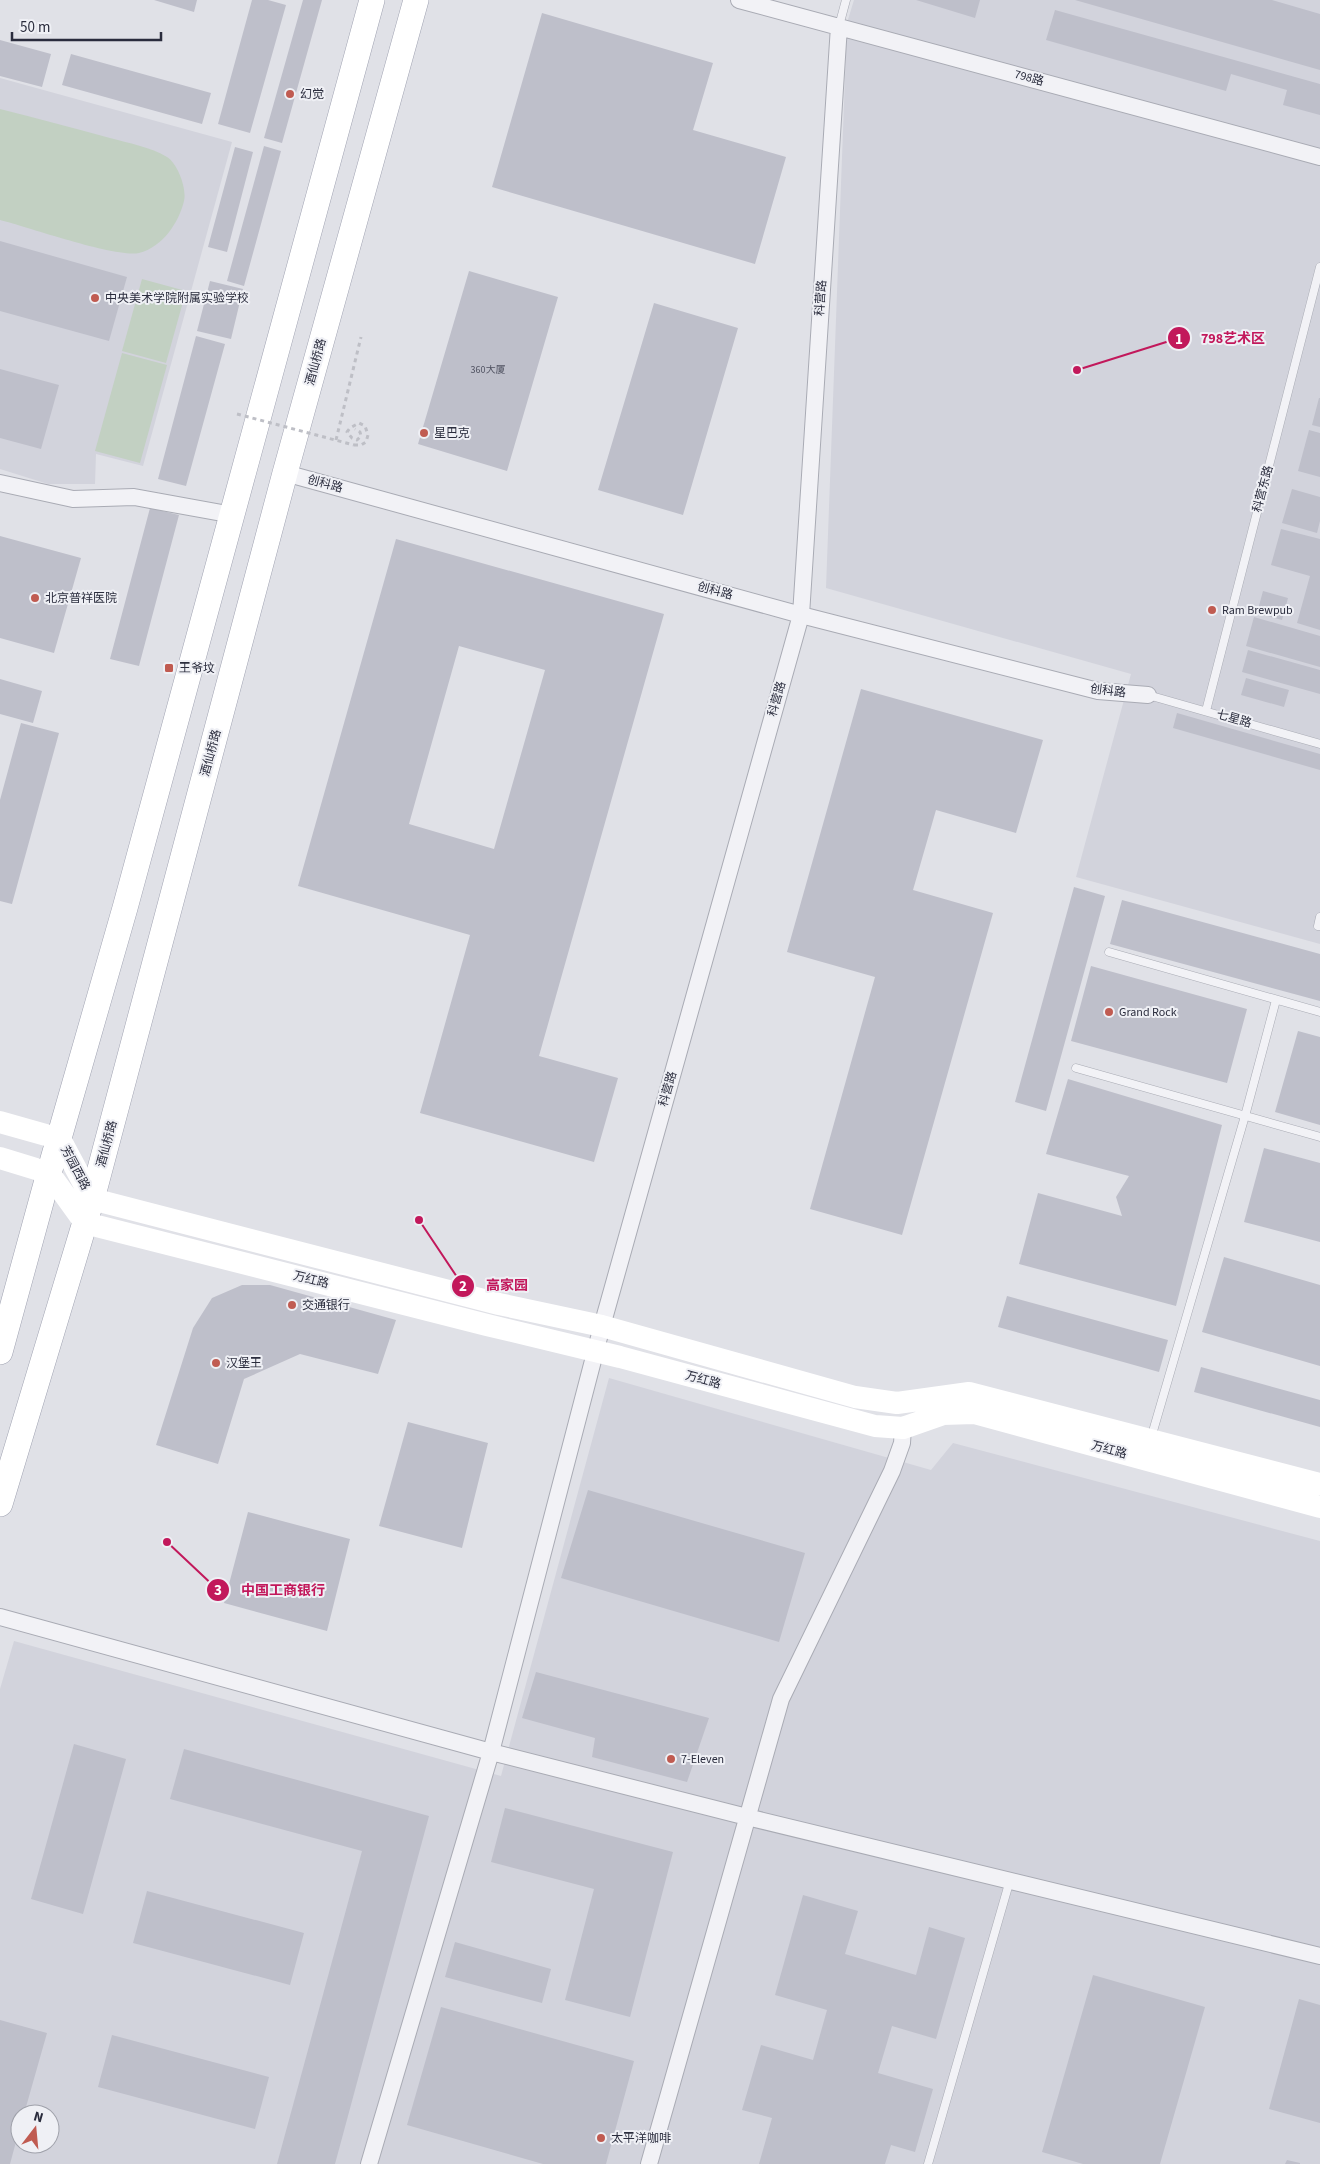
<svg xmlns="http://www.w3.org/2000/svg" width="1320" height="2164" viewBox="0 0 1320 2164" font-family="'Source Sans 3','Noto Sans SC',sans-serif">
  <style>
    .built { fill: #d2d3dc; fill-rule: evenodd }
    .green { fill: #c2d0c2 }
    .building { fill: #bebfca; fill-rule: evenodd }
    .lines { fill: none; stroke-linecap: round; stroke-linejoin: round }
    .lane-casing { stroke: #a9abb4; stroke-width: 9 }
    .street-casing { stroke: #a9abb4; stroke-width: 18 }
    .primary-casing { stroke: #a0a3b2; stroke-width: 26 }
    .path { stroke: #bebfc6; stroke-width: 3; stroke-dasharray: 4 4; stroke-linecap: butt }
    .lane { stroke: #f2f2f6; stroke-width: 8 }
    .street { stroke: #f2f2f6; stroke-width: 16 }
    .secondary { stroke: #fff; stroke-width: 22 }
    .primary { stroke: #fff; stroke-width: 25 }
    .path-bridge { stroke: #bebfc6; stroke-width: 3; stroke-dasharray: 4 4; stroke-linecap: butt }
    .poi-dot { fill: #c05b51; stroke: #eff0f5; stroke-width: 2 }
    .labels { text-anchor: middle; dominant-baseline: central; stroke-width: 4; stroke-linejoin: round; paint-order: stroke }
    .number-label { font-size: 10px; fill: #4f5160 }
    .street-label { font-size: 12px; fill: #2a2c3d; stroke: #eff0f5 }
    .poi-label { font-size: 12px; fill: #2a2c3d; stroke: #eff0f5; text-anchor: start }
    .leader { fill: none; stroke: #c2185b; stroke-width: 2 }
    .callout-dot { fill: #c2185b; stroke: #eff0f5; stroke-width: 2 }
    .mark-label { font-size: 15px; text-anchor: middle; font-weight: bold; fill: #fff }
    .callout-label { font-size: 14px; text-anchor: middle; font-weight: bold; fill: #c2185b; stroke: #eff0f5; stroke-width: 4; stroke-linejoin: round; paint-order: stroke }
  </style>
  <rect width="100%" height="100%" fill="#e0e1e7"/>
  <path class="built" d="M854,0H1320V944L1076,877L1131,674L826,588L847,23Z
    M0,78L232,142L143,466L96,454L95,484H48L0,469Z
    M609,1378L931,1470L953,1443L1320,1541V2164H0V1689L14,1641L501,1776ZM20,2114H50V2144H20Z"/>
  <path class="green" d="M0,109C37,118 73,128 110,138C128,143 151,147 167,157C178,164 187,189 184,201C179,222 163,247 139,253C116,258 28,227 0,220Z
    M142,279L186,291L166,363L122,351Z
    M122,353L167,365L140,463L95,451Z"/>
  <path class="building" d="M154,0H197L194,12Z
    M252,0H268L286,5L250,133L218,124Z
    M303,0H322L282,143L264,138Z
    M916,0H980L975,18Z
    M1075,0H1272L1320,14V70Z
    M1055,10L1320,84V115L1283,105L1287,90L1231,74L1226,91L1046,40Z
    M542,13L713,63L693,130L786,157L755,264L492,187Z
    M0,40L51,54L42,87L0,76Z
    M71,54L211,93L202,124L62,85Z
    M264,146L281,151L244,286L227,281Z
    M235,147L253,152L227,252L208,247Z
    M0,241L127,277L109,341L0,311Z
    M469,271L558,297L507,471L418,444Z
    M210,281L243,289L231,339L197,331Z
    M654,303L738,328L683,515L598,490Z
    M196,336L225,344L186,486L158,479Z
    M0,369L59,385L41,449L0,438Z
    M1319,398H1320V427L1312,425Z
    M1309,430L1320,433V477L1298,471Z
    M1292,489L1320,497V521L1317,533L1282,523Z
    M150,508L179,515L139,666L110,659Z
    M1281,529L1320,539V630L1297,623L1310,576L1271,565Z
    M0,536L81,558L54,653L0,638Z
    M396,539L664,614L539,1056L618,1078L594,1162L420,1113L470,935L298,886ZM459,646L545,670L494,849L409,824Z
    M1263,591L1288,598L1282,620L1257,613Z
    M1254,617L1320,636V667L1246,646Z
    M1248,650L1320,670V694L1242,672Z
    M1246,678L1289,690L1284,707L1241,695Z
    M0,679L42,691L33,723L0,714Z
    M861,689L1043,740L1016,833L936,810L913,890L993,913L902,1235L810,1209L875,977L787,952Z
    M1177,713L1320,754V770L1173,728Z
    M21,723L59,733L12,904L0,901V800Z
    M1074,887L1105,896L1046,1111L1015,1102Z
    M1122,900L1320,954V1001L1110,944Z
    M1091,966L1247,1009L1227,1083L1071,1041Z
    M1298,1031L1320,1037V1125L1275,1112Z
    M1068,1079L1222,1125L1176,1306L1019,1264L1038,1193L1122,1216L1116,1197L1129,1176L1046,1154Z
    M1264,1148L1320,1163V1242L1244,1222Z
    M1224,1257L1320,1285V1366L1202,1332Z
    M242,1285H270L396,1320L378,1374L300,1354L244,1379L218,1464L156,1445L193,1328L212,1298Z
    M1007,1296L1168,1340L1159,1372L998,1327Z
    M1201,1367L1320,1400V1427L1194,1392Z
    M408,1422L488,1443L462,1548L379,1526Z
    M588,1490L805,1553L779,1642L561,1578Z
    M248,1512L350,1539L327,1631L224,1603Z
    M536,1672L709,1718L687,1782L592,1757L595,1738L522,1718Z
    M74,1744L126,1759L83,1914L31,1899Z
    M184,1749L429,1816L335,2164H277L362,1851L170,1799Z
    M505,1808L673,1852L630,2017L565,2000L594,1889L491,1862Z
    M147,1891L304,1933L290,1985L133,1943Z
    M803,1895L858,1911L845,1954L916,1975L929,1927L965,1938L936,2039L892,2026L878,2073L933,2089L915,2152L891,2145L885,2164H759L772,2118L742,2110L761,2045L813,2060L827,2010L775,1995Z
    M455,1942L551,1969L542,2003L445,1977Z
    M1093,1975L1205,2007L1160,2164H1083L1042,2152Z
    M1299,1999L1320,2005V2123L1269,2109Z
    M441,2007L634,2061L606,2164H543L407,2125Z
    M0,2020L47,2033L24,2114H20V2127L10,2164H0Z
    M112,2035L269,2077L255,2129L98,2087Z
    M1287,2160L1300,2163V2164H1285Z"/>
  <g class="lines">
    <defs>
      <path id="lane" d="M839,26L846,0
        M1148,695L1320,744
        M1206,711L1320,267
        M1320,917L1318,926H1320
        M1109,952L1320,1012
        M1076,1068L1320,1137
        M1151,1438L1245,1116L1276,1000
        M928,2164L1010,1880"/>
      <path id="street" d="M739,0L1320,157
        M285,473L801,615L1098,691L1148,695
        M0,483L73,499L134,497L233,515
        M0,1617L491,1752L747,1817L1320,1956
        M369,2164L491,1752L602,1326L801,615L839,26
        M649,2164L781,1699L892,1471L902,1443L903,1428"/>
      <path id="primary" d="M0,1352L49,1173L125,908L372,0
        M0,1504L92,1199L285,473L416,0"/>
    </defs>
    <use href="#lane" class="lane-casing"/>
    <use href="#street" class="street-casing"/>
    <use href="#primary" class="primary-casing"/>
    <path class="path" d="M336,440L361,337
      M354,445H361L366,442L368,435L365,426L359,423L350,428L347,432L352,438L357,440L361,436L360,432L355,429"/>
    <use href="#lane" class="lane"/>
    <use href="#street" class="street"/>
    <path class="secondary" d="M0,1122L60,1139L92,1199L499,1304L602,1326L855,1397L897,1403L969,1393L1320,1484
      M0,1158L49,1173L85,1223L487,1325L620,1357L875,1426L903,1428L943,1414L974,1413L1320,1507"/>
    <use href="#primary" class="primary"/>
    <path class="path-bridge" d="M237,414L354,445"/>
  </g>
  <g class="poi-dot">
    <circle cx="290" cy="94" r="5"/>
    <circle cx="95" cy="298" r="5"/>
    <circle cx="424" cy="433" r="5"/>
    <circle cx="35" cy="598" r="5"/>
    <circle cx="1212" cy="610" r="5"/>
    <rect x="164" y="663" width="10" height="10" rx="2.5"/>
    <circle cx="1109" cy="1012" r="5"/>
    <circle cx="292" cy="1305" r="5"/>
    <circle cx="216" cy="1363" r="5"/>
    <circle cx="671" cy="1759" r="5"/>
    <circle cx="601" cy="2138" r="5"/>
  </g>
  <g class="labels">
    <g class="number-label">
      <text x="488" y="370">360大厦</text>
    </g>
    <g class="street-label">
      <text transform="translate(1029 78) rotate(15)">798路</text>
      <text transform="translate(821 298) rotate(-86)">科营路</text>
      <text transform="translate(316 362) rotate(-75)">酒仙桥路</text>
      <text transform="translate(325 484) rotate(15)">创科路</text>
      <text transform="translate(1263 489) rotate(-75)">科营东路</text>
      <text transform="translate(715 591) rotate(15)">创科路</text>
      <text transform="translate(1108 691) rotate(7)">创科路</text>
      <text transform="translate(777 699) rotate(-74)">科营路</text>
      <text transform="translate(1234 719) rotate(16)">七星路</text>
      <text transform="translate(211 753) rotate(-75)">酒仙桥路</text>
      <text transform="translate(668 1089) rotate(-74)">科营路</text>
      <text transform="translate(107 1144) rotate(-75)">酒仙桥路</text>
      <text transform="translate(75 1168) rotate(62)">芳园西路</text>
      <text transform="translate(311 1280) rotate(14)">万红路</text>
      <text transform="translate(703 1380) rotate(15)">万红路</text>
      <text transform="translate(1109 1450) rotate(15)">万红路</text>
    </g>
    <g class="poi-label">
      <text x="300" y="94">幻觉</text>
      <text x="105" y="298">中央美术学院附属实验学校</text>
      <text x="434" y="433">星巴克</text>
      <text x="45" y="598">北京普祥医院</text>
      <text x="1222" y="610">Ram Brewpub</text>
      <text x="179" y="668">王爷坟</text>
      <text x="1119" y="1012">Grand Rock</text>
      <text x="302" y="1305">交通银行</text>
      <text x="226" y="1363">汉堡王</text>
      <text x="681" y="1759">7-Eleven</text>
      <text x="611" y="2138">太平洋咖啡</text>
    </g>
  </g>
  <path class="leader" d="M1077 370L1179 338M419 1220L463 1286M167 1542L218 1590"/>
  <g class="callout-dot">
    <circle cx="1077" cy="370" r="5"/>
    <circle cx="419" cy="1220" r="5"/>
    <circle cx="167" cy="1542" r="5"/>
    <circle cx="1179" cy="338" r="12"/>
    <circle cx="463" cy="1286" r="12"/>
    <circle cx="218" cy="1590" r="12"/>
  </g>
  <g class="mark-label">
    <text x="1179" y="344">1</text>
    <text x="463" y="1291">2</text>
    <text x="218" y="1595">3</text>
  </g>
  <g class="callout-label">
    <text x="1233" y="343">798艺术区</text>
    <text x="507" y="1290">高家园</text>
    <text x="283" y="1595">中国工商银行</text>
  </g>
  <g transform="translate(35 2129) rotate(16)"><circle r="24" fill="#eff0f5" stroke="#a0a2ab"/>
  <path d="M0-4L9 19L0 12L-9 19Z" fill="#c05b51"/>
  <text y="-8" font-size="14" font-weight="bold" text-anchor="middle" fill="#2a2c3d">N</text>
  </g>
  <path d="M12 32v8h149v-8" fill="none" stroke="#2a2c3d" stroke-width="2.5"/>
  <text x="20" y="32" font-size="15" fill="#2a2c3d" stroke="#eff0f5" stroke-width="4" paint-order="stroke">50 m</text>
</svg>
